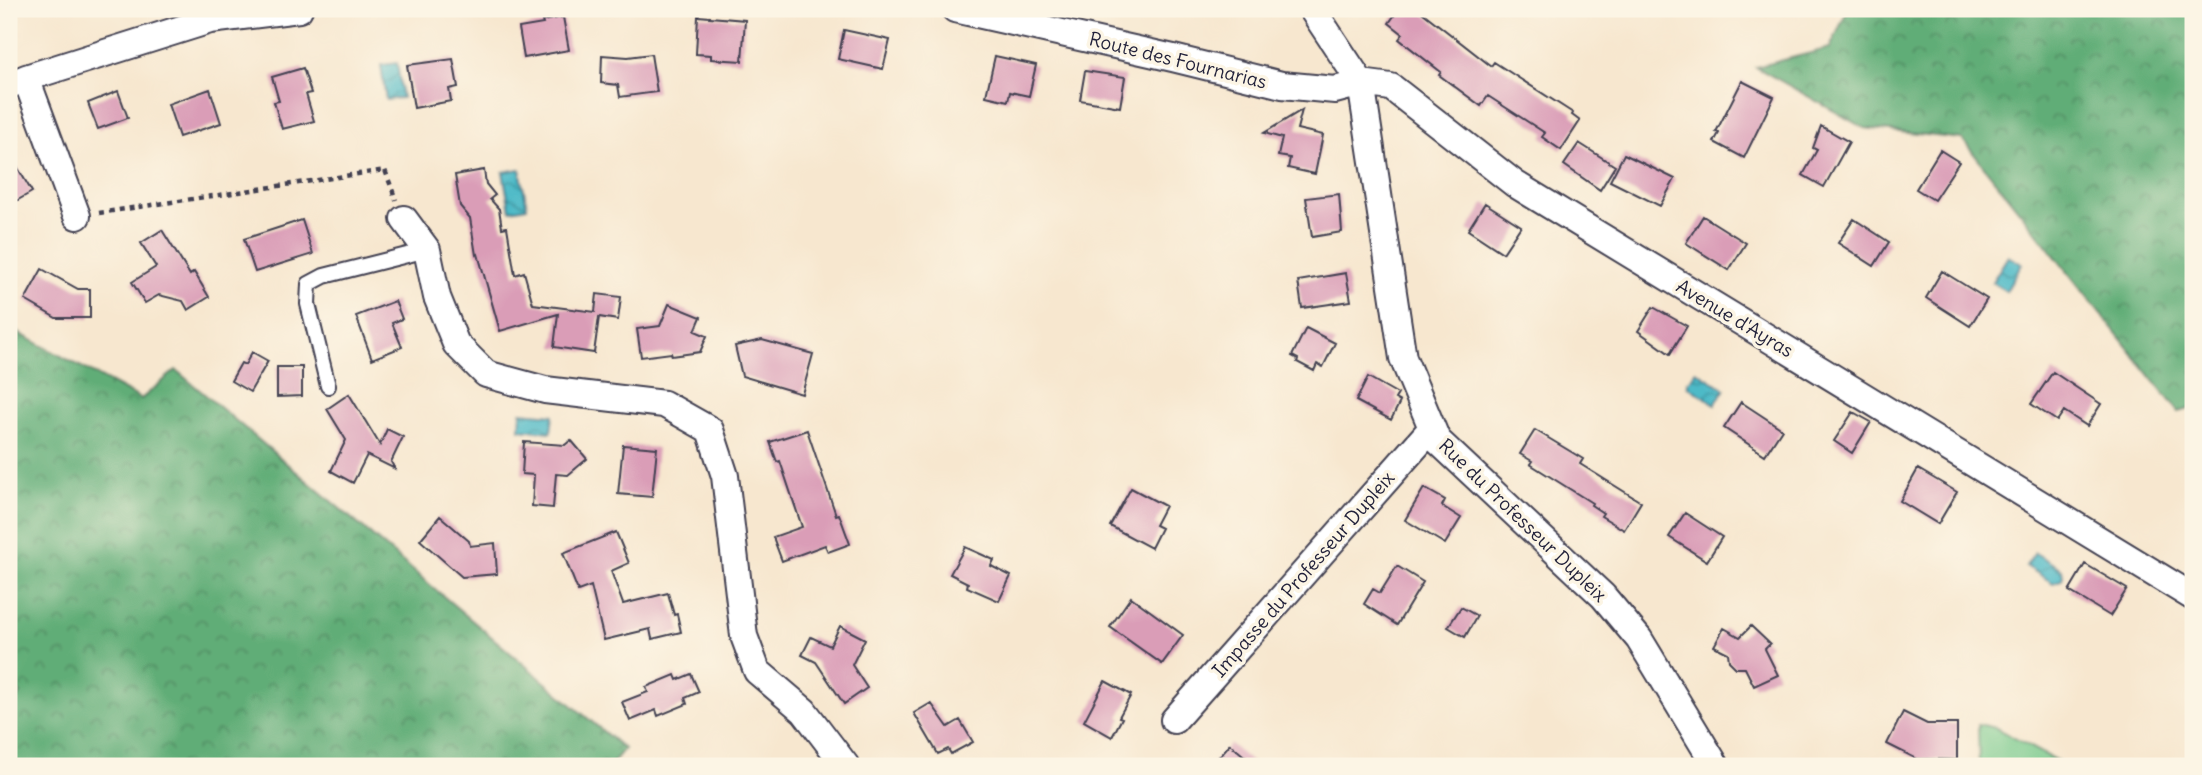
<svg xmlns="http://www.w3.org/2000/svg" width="2202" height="775" viewBox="0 0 2202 775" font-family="Delius,sans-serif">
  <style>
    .green { fill: #77c98b; stroke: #4c7663; stroke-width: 2 }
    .forest { fill: url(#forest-crowns); stroke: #426859; stroke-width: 2 }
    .water { fill: url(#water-waves); stroke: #386e81; stroke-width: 2 }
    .building { fill: #da9db7 }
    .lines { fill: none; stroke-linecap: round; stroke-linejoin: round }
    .service-casing { stroke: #424051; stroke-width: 18 }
    .minor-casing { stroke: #424051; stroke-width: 30 }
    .path { stroke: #424051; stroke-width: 4.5; stroke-dasharray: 5 5; stroke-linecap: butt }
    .service { stroke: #fff; stroke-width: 14 }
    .minor { stroke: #fff; stroke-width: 26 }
    .labels { text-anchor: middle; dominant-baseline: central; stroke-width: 7; stroke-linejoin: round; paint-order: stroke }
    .street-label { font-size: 19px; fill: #22223b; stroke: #fcf5e5 }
  </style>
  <defs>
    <pattern id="forest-crowns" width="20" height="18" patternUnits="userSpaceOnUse" patternTransform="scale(1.75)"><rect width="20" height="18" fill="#61ad77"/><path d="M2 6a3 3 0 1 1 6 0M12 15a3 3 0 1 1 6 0" fill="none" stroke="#508c63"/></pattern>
    <pattern id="water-waves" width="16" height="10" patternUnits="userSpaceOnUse" patternTransform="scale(1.75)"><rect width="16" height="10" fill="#4dbac7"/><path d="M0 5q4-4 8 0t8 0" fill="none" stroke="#4097a3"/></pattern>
  </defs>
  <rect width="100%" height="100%" fill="#fcf5e5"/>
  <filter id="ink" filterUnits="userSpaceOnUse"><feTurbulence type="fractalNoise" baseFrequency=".0143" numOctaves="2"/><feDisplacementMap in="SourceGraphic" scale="14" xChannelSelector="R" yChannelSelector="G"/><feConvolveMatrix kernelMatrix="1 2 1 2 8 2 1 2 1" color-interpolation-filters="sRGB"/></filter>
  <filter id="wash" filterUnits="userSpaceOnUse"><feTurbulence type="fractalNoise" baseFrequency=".00686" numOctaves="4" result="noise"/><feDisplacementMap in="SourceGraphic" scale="28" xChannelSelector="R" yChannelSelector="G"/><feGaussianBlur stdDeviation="1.57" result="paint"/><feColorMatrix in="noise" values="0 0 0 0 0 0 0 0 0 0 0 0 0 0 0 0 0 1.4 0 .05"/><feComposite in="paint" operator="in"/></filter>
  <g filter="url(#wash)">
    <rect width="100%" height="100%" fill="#f7e7cf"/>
    <path class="green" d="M1978,724L1996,728L2066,766H1979Z"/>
    <path class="forest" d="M1848,9H2193V408L2179,412L1962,139L1864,128L1756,67L1830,48Z
      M9,328L141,399L176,370L624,749L610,766H9V707L21,693L9,682Z"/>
    <path class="water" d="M397,63L402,98L386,100L381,65Z
      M520,169L527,207L510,210L503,172Z
      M2008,256L2022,264L2006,291L1992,282Z
      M1696,371L1725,389L1715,404L1687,385Z
      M521,412L553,415L551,432L520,429Z
      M2035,553L2062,569L2063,576L2061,580L2053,583L2026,566Z"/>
    <g id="blocks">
      <path class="building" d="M1399,9H1418L1491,66L1494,62L1573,113L1572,115L1580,121L1561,150L1542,137L1545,133L1488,96L1481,106L1439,75L1441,72L1399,39L1403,34L1389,23Z
        M698,16L745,20L742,61L711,59V55L696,54Z
        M563,17L569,50L524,58L519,28L543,24L542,21Z
        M844,30L890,40L883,69L838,59Z
        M651,54L657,92L620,97L618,85L601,83L602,55L628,57Z
        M995,56L1036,65L1029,96L1010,92L1008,101L986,96Z
        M453,59L458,87L449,89L451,101L414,108L407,65Z
        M303,68L311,93L306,94L314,121L282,129L274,102L279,101L272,77Z
        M1085,71L1125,77L1120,107L1080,100Z
        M1742,81L1774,97L1744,158L1714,142L1719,133L1716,132Z
        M210,89L221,123L179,137L168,104Z
        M118,91L128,118L98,129L88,103Z
        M1302,110L1297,129L1323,135L1315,174L1288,168L1290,158L1278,156L1282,138L1264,133Z
        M1821,126L1849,142L1824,187L1803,175L1817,150L1813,148Z
        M1579,143L1615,166L1600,190L1564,165Z
        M1940,150L1959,162L1934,200L1916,189Z
        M9,153L32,192L9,205Z
        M1624,154L1675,179L1660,206L1610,181Z
        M484,170L486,184L495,195L490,199L499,209L502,228L507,227L515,275L524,272L533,304L595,312L597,294L621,297L618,320L599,317L594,353L554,347L558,314L500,331L478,254L476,255L470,218L460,206L455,175Z
        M1339,194L1342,232L1312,237L1306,198Z
        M1485,203L1521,226L1503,253L1468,230Z
        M1703,216L1746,243L1729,270L1686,243Z
        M1854,219L1889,242L1874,266L1838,243Z
        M302,220L313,254L255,272L244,239Z
        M162,230L190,275L194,272L209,297L188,310L183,301L159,295L145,303L132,282L156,267L141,243Z
        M42,269L78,289H90V318H56L25,300Z
        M1942,271L1987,299L1970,326L1926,298Z
        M1346,273L1351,301L1302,308L1298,281Z
        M395,301L402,319L392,323L402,347L372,359L356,316Z
        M669,304L701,317L695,331L707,336L700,352L672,356L671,353L641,357L637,329L660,326Z
        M1653,307L1687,326L1670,354L1638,331Z
        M1306,328L1335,343L1323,367L1317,364L1314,371L1297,362L1298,359L1292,356Z
        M762,340L813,354L802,394L742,376L735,346Z
        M252,352L268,361L250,392L231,381L241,363L245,365Z
        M277,367H302V396L277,397Z
        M2053,372L2101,404L2087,426L2064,411L2057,421L2031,404Z
        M1368,377L1398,394L1395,399L1400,402L1391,420L1356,401Z
        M349,394L380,445L387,429L403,437L391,462L395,469L367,455L353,483L331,471L346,440L327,409Z
        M1741,402L1782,429L1765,455L1724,428Z
        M1853,412L1871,422L1852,453L1834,441Z
        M807,430L836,515L839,514L850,544L828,552L825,545L782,561L773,537L802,527L780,461L777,462L770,442Z
        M1535,430L1583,459L1580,464L1641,502L1624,530L1601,516L1603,513L1591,505L1592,503L1530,464L1532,461L1520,454Z
        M571,440L587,459L568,475L556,474L553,508L532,506L534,475L522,474L524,442L565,445Z
        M623,445L657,448L652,497L618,494Z
        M1918,469L1957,492L1938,524L1900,501Z
        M1131,488L1165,506L1155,525L1161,528L1151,548L1110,526Z
        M1424,488L1445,500L1442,506L1461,518L1445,544L1405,520Z
        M1685,513L1722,537L1707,561L1669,537Z
        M440,516L469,541L470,546L495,543L497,574L462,577L420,540Z
        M616,532L629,563L611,571L623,604L668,593L674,615L677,614L681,632L652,639L650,629L604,640L591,586L578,591L563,553Z
        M965,547L994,560L991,566L1011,576L999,601L967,587L968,583L950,574Z
        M2085,564L2127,589L2110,616L2069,591Z
        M1397,566L1423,582L1397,625L1364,604L1373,589L1380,593Z
        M1131,597L1183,635L1162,664L1110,627Z
        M1461,607L1477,616L1465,637L1448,627Z
        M840,626L865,639L852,665L867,688L844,704L816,662L802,655L811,637L830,646Z
        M1751,626L1770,644L1765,649L1778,675L1754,686L1745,668H1736L1729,661L1728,653L1714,646L1724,628L1740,637Z
        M691,674L699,692L685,698L687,704L658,716L656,710L630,721L622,702L648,692L646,687L675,675L677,680Z
        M1105,681L1131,695L1119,717L1122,718L1112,737L1084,721Z
        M931,703L948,727L960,720L973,742L951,754L948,749L938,754L914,713Z
        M1903,712L1927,724H1957V760L1917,759L1887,744Z
        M1230,744L1256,766H1211Z"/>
    </g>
  </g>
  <g filter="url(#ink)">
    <use href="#blocks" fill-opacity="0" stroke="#424051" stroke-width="2"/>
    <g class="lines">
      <defs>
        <path id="service" d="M328,386L308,304L309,284L324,276L427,250"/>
        <path id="minor" d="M955,9L1173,58L1282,85L1335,90L1361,83L1391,87L1515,184L2193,597
          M1312,9L1361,83L1403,358L1437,440L1603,596L1639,639L1716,766
          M26,78L77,216
          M9,85L26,78L210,20L299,9
          M404,219L427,250L437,297L456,344L486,374L545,390L664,404L710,430L725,476L744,636L757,671L804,711L846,766
          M1174,720L1432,428"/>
      </defs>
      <use href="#service" class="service-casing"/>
      <use href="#minor" class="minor-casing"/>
      <path class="path" d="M99,213L385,170L396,200"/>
      <use href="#service" class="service"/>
      <use href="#minor" class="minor"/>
    </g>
  </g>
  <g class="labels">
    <g class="street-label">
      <text transform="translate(1178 60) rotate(14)">Route des Fournarias</text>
      <text transform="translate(1735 318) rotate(31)">Avenue d'Ayras</text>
      <text transform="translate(1523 520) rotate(44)">Rue du Professeur Dupleix</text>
      <text transform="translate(1303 574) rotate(-49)">Impasse du Professeur Dupleix</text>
    </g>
  </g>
  <rect width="2202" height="775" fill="none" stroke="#fcf5e5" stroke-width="35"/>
</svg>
